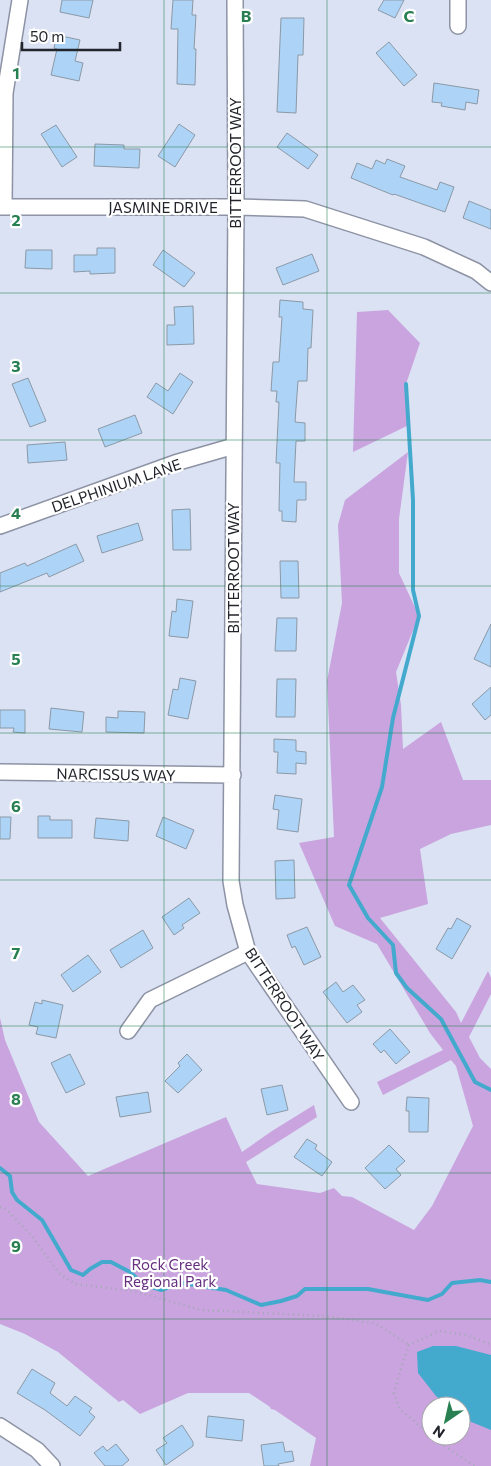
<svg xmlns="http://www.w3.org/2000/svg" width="491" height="1466" viewBox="0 0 491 1466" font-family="Commissioner,sans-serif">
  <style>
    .green { fill: #caa4de; fill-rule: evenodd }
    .water { fill: #43aace }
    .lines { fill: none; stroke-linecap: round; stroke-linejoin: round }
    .stream { stroke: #43aace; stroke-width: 4 }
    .building { fill: #add4f7; stroke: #8b99a6 }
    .street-casing { stroke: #8d93a4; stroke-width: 18 }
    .path { stroke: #a3a8b7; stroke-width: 2.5; stroke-dasharray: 1 4; stroke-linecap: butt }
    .street { stroke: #fff; stroke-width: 15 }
    .grid { fill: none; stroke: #287f52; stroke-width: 1; stroke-opacity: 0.55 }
    .labels { text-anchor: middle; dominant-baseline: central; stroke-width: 4.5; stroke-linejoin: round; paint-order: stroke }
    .street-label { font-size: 15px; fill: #23252c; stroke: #fff }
    .park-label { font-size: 15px; fill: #662f7f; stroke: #fff }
    .grid-label { font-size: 16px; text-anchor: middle; font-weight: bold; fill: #287f52; stroke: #fff; stroke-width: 4.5; stroke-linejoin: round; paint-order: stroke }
  </style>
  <rect width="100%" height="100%" fill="#dbe2f4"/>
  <path class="green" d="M388,310L420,343L406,384L409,425L353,452L357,312Z
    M408,452L399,519V573L419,616L396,672L401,705L403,749L441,722L463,780H491V825L451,834L420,849L428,904L380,918L456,1012L461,1023L488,971L491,978V994L469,1037L480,1058L491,1069V1466H310L316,1438L275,1410L271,1409L270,1407L249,1393H188L140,1414L123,1400L119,1402L58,1352L25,1334L0,1324V1018L5,1040L39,1122L88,1176L226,1117L242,1152L272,1131L314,1105L317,1117L246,1162L257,1184L320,1193L334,1188L342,1196L352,1197L414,1230L432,1206L473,1126L456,1066L451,1060L383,1095L377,1082L443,1050L430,1033L377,944L335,926L299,843L334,837L327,681L342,603L338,525L345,500ZM431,1406H461V1436H431Z"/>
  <path class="water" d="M433,1346H456L491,1355V1430L469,1421L461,1415V1406H449L436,1396L418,1373L417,1352Z"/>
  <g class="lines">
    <path class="stream" d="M406,384L413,500V590L419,616L393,718L382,787L349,885L368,918L393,945L396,973L407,988L441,1019L475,1082L491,1090
      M0,1168L10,1176L12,1192L17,1200L42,1220L71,1270L83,1275L90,1269L102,1262H111L130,1272L143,1284L161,1290L182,1283L226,1290L261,1305L281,1301L297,1296L305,1289H368L428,1300L442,1294L452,1283L480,1280L491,1282"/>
  </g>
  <path class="building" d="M62,0H93L89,18L60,12Z
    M173,0H193L192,15H196L194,49H196L195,85L177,84L178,29H171Z
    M384,0H404L395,18L378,10Z
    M281,18H304L303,55H298L296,113L277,112Z
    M57,35L80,40L75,61L83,63L79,81L51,75L57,49L54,48Z
    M389,42L417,75L404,86L376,53Z
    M434,83L479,90L477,104L466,102L465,110L441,106L442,103L432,102Z
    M179,124L195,135L175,167L158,156Z
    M56,125L77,157L62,167L41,134Z
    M287,133L318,155L308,169L277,147Z
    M95,144L124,145V149H140L139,168L94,166Z
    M387,159L405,166L400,177L437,190L440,182L454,187L445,212L394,194L393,195L351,178L357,163L372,169L376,160L385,164Z
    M469,201L491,210V229L463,218Z
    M97,248H115V273L90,274V271L74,272V255H97Z
    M26,250H52V269L25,268Z
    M163,250L195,273L184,287L153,265Z
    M312,254L319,271L283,285L276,268Z
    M280,300L303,302V309L313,310L311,348H308L307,381H298L295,422L305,423V441H296L294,482H306V500H297L296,522L282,521V511H279L280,463H276L279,402H276L277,391H271L273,362H279L282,317H279Z
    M193,306L194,344L167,345V325H175L174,307Z
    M180,373L193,382L173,414L147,397L156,383L168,391Z
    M28,378L46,421L30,427L12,384Z
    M135,415L142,433L105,447L98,429Z
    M65,442L67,460L28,463L27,445Z
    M190,509L191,550H173L172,510Z
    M138,523L143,540L102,553L97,536Z
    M76,544L84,561L49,577L47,573L0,592V573L25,563L27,566Z
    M280,561H298L299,598H281Z
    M177,599L193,601L188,638L169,636L172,611L176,612Z
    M277,618H297L296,651H275Z
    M491,624V667L474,659Z
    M180,678L196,681L188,719L168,715L173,689L178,690Z
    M277,679H296L295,717H276Z
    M491,687V715L485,720L472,704Z
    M51,708L84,712L82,732L49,729Z
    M0,710H25V733L13,732L14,728H0Z
    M118,711L145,712L144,733L106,732V717L118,718Z
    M274,739L296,740V751L306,752V764L296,763V774L277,773L278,752H274Z
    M275,795L302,799L298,832L277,829L279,810L273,809Z
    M38,816H50V820H72V838H38Z
    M0,817H11L10,839H0Z
    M163,817L194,830L186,849L156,836Z
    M96,818L129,821L128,841L94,838Z
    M294,860L295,898L276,899L275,861Z
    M189,898L200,913L182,925L184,928L174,935L162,917Z
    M457,918L471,926L452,959L436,949L448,928L451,929Z
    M307,927L321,957L304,965L295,946L292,948L287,935Z
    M143,930L153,948L121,968L110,950Z
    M88,955L101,972L73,992L61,975Z
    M336,982L343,992L353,985L365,1000L357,1005L362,1012L347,1023L323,992Z
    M42,1000L63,1005L56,1038L36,1034L38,1027L29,1025L35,1002L42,1004Z
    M390,1029L410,1052L396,1064L384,1050L381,1053L373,1044Z
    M70,1054L85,1084L66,1093L51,1063Z
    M187,1054L202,1070L178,1093L165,1081L180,1066L178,1063Z
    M282,1085L288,1110L267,1115L261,1089Z
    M148,1092L151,1112L120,1117L116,1097Z
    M407,1097L429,1098L428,1132H409V1111H406Z
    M307,1139L317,1145L315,1149L332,1162L322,1176L294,1157Z
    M389,1145L405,1161L396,1169L401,1175L385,1189L365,1168Z
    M32,1369L55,1383L50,1393L67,1406L75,1396L92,1408L89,1412L95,1417L80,1436L45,1410L17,1393Z
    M208,1416L244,1420L242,1441L206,1437Z
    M182,1425L193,1442V1446L166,1465L156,1450L167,1443L163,1438Z
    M283,1442L285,1452L292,1451L294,1461L278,1464L279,1466H264L261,1445Z
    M116,1444L129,1460L122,1466H105L94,1453L103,1446L107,1451Z"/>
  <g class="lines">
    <defs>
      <path id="street" d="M235,0L236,207L231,881L235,905L248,952L351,1102
        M458,26V0
        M0,207H236L305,209L424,247L476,271L491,283
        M4,207L5,93L20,0
        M0,526L175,463L234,446
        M0,772L233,775
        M128,1031L150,1000L248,952
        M0,1426L37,1450L52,1466"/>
    </defs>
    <use href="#street" class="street-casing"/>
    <path class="path" d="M0,1207L6,1209L32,1236L59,1273L75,1284L134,1291L201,1310L323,1316L375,1323L409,1345
      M474,1466L435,1439L400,1409L394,1393L402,1365L409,1345L439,1331L467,1335L491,1345"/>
    <use href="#street" class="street"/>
  </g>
  <path class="grid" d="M164,0V1466M327,0V1466M0,147H491M0,293H491M0,440H491M0,586H491M0,733H491M0,880H491M0,1026H491M0,1173H491M0,1319H491"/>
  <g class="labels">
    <g class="street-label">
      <text transform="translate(235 163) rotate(-90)">BITTERROOT WAY</text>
      <text x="163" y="207">JASMINE DRIVE</text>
      <text transform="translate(116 485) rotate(-19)">DELPHINIUM LANE</text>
      <text transform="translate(233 568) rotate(-90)">BITTERROOT WAY</text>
      <text transform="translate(116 774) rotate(1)">NARCISSUS WAY</text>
      <text transform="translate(285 1004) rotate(57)">BITTERROOT WAY</text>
    </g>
    <g class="park-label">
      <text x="170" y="1264">Rock Creek<tspan x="170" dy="17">Regional Park</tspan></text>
    </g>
  </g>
  <g class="grid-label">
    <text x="246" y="22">B</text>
    <text x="409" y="22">C</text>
    <text x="16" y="79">1</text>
    <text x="16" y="226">2</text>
    <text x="16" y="372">3</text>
    <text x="16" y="519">4</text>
    <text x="16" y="665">5</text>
    <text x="16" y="812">6</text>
    <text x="16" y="959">7</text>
    <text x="16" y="1105">8</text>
    <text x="16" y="1252">9</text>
  </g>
  <g transform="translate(446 1421) rotate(214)"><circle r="24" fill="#ffffff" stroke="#a7a8ab"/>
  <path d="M0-4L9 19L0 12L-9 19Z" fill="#287f52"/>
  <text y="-8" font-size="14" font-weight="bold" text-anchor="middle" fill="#23252c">N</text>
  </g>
  <path d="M22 42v8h98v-8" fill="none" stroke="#23252c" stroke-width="2.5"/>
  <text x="30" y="42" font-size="15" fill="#23252c" stroke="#ffffff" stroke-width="4" paint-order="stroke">50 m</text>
</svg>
